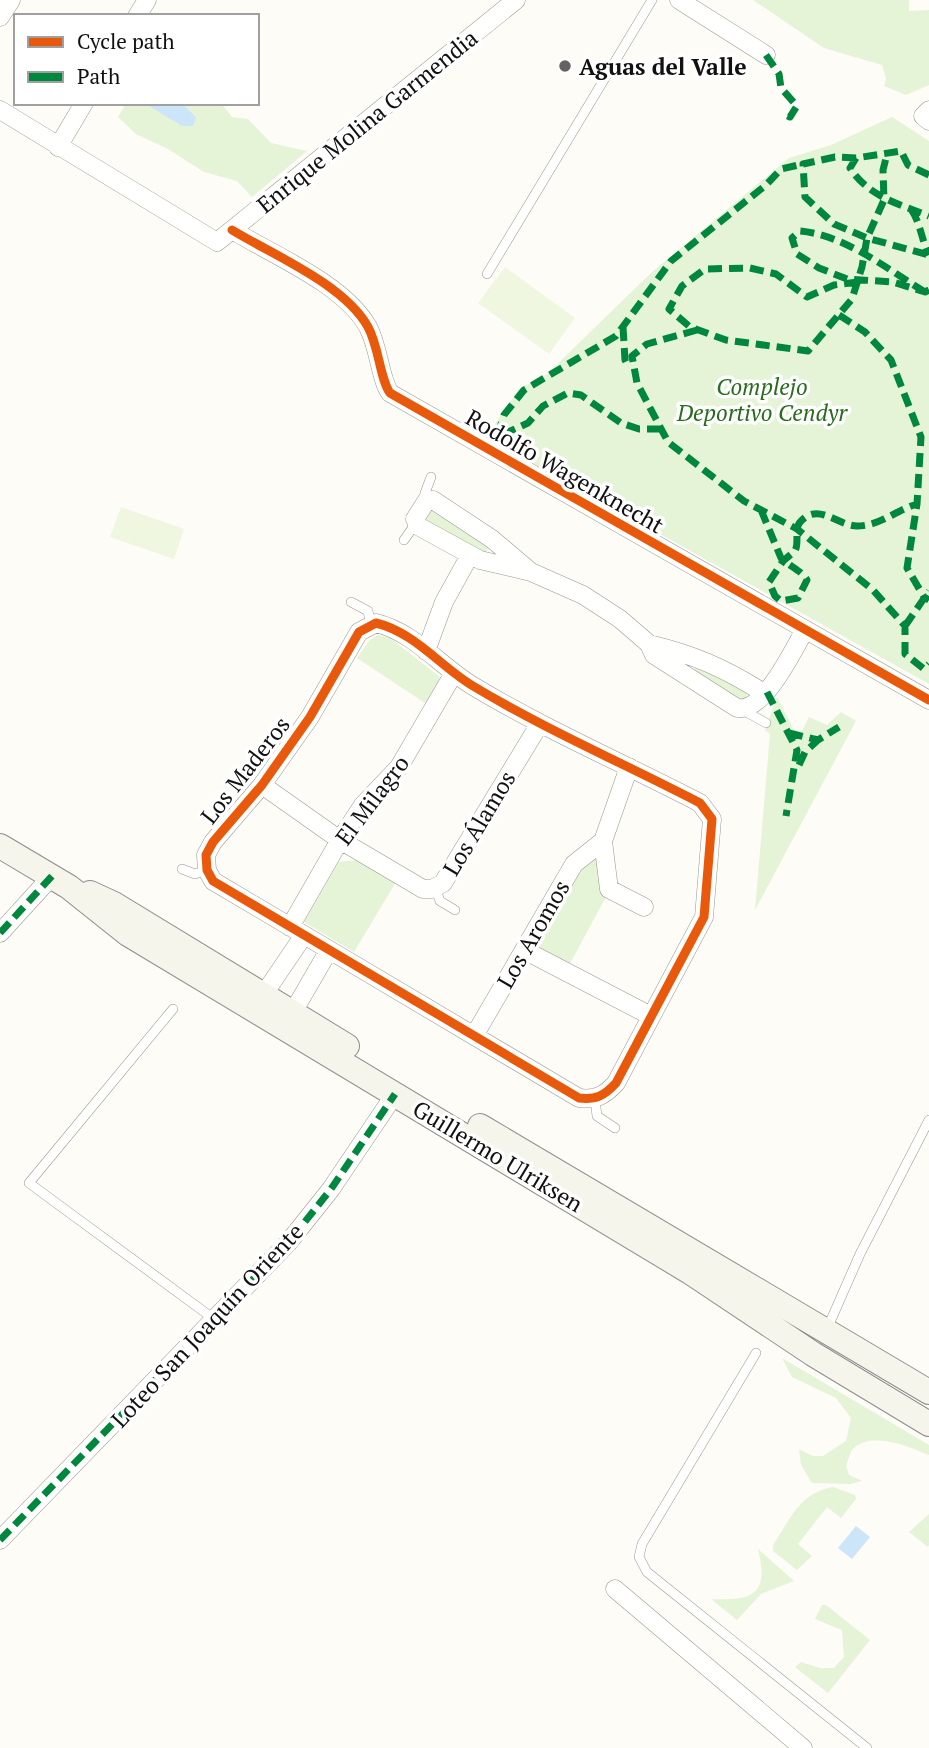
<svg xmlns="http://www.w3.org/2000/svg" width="929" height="1748" viewBox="0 0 929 1748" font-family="'PT Serif',serif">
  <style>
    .green { fill: #e5f3d7 }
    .pitch { fill: #eff7e0 }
    .water { fill: #cde5f8 }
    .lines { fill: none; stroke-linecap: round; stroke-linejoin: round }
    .lane-casing { stroke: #979795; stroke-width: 10 }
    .street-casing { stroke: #979795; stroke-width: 19 }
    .secondary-casing { stroke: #8e8d8b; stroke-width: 26 }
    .lane { stroke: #fffffe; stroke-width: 9 }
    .street { stroke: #fffffe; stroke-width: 18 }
    .secondary { stroke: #f6f5eb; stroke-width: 24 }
    .quiet { stroke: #00873e; stroke-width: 7; stroke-dasharray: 14 7; stroke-linecap: butt }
    .cycleway-casing { stroke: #fff; stroke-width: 13 }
    .cycleway { stroke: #e8590c; stroke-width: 9 }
    .poi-dot { fill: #646362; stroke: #fff; stroke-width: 2.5 }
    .labels { text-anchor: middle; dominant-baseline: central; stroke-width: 7; stroke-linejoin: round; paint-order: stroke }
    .poi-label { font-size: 23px; font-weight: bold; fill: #111; stroke: #fff; text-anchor: start }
    .street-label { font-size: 23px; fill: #111; stroke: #fff }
    .park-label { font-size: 23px; font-style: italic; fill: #286c1d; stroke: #fff }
  </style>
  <rect width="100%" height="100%" fill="#fdfcf7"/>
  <path class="green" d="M753,0H909V11L929,10V85L906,95L884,86L886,79L882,65L824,48Z
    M126,103H221L232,117L248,119L271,143L307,151L252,197L237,181L204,172L168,149L136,134L118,117Z
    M892,117L929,141V684L486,437L519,389L547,374L652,272L789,158L831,145Z
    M438,505L492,542L487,551L478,554L427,526L421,517L426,507Z
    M378,635L390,638L440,677L428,705L357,658L370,640Z
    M701,661L748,693L744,701L739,702L693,674L695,666Z
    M777,697L794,730L802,731L809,717L827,725L841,712L856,721L755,910L770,734L765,730Z
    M601,851L606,897L569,965L531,946L579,866Z
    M357,860L396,882L354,952L304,922L339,862Z
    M782,1358L929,1445V1455C906,1446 870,1429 851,1451L846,1466L849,1475L862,1481L850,1484L812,1483L801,1465L799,1449L813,1456H823L846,1441L851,1418L836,1398L792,1377Z
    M833,1487L855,1495L856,1499L841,1518L827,1507L798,1544L812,1556L797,1570L773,1551V1545C791,1519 799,1493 833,1487Z
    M929,1514V1545L928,1547L909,1532Z
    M758,1549L794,1581L761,1594L737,1620L711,1599C755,1601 769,1593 758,1549Z
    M822,1605H826L870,1640L828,1693L795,1667L801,1662L820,1668H834L844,1657L842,1630L815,1619Z"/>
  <path class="pitch" d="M505,267L575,318L549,354L478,303Z
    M121,507L184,529L174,559L110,537Z"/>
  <path class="water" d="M181,103L196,117L193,126H182L146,104Z
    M856,1526L870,1537L852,1559L838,1548Z"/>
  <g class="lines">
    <defs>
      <path id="lane" d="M487,274L652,0
        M427,500L425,493L431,477
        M404,540L416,523
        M351,602L368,611L371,626
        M743,710L766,723
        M182,869L195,874L207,870
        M435,887L440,901L455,910
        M173,1009L29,1183L214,1319
        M595,1099L597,1116L615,1128
        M827,1329L860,1254L929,1120
        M756,1353L642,1544L639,1557L647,1572L867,1748"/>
      <path id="street" d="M679,0L766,55
        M137,16L147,0
        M0,17L11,0
        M0,110L217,242L516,0
        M929,110L923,116L929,121
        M58,147L84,103
        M232,230C273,255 344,284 368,327C379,347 380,379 390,393L929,700
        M531,572L492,539L433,500H427L415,519L418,526L480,560L531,572L583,595L620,619L649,644L654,655L737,708C764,713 793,650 805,630
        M376,623C414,632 441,667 473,686C546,730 625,764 700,803L712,819L704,917L616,1083C604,1096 596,1100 579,1098L213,881L207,870L206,855L213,842L262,785L310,717L359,632Z
        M649,644C695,655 724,668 764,693
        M426,651L444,602L470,555
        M262,785L340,840L423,889H432L443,883L539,725
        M603,841L609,889L644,907
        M290,927L340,840L363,805L399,767L454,673
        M0,933L52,876
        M524,950L651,1016
        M264,994L304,935
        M293,1012L329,950
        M474,1036L574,864L603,841L629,767
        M0,1540L288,1243L331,1189L395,1094
        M615,1589L803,1748"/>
      <path id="secondary" d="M0,846L69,887L128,934L690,1272L813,1354L929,1424
        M90,893L114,904L347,1046
        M480,1126L929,1392"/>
    </defs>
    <use href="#lane" class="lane-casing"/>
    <use href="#street" class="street-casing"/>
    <use href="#secondary" class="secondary-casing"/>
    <use href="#lane" class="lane"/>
    <use href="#street" class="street"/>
    <use href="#secondary" class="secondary"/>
    <path class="quiet" d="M766,55L779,74L781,88L797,106L790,117L784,114
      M856,158L835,157L803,164L805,197L834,224L867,238L929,255
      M929,175L908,165L901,151L856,158L850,168C869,197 899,204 929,216
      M911,209C921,224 921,239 929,255
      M858,282L834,285L807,297L776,274L750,268L705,269L682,286L669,309L690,327L726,340L808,351L852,299L862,267L867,238L884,200L883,170L887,154
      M929,290L925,292L893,282L847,279L819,268L797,254L792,238L800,231C845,235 887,269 925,292L929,294
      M839,315L865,332L891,360L921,437L917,504L907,568L924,597L929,600
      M623,327L625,360L629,368
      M697,330L647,344L632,356L637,383L668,442L744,501L797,529L873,590L905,626V654L924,669L929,664
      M661,429H639L621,423L581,395L568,393L543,406L528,423L497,437L504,415L524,390L616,336L671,261L766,185L781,169L803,164
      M761,510L781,558C789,566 801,570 807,580L798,598L781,601L775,596L769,582L783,561L795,551C800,541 793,529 801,521C819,502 838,526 857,526C880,526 896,510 917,504
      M905,626L929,591
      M767,692L797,750L786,816
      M789,733L818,740L839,727
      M799,765L805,752L818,740
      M0,933L52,876
      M0,1540L288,1243L331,1189L395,1094"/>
    <defs>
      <path id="cycleway" d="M232,230C273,255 344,284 368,327C379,347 380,379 390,393L929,700
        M376,623C414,632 441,667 473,686C546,730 625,764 700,803L712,819L704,917L616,1083C604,1096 596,1100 579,1098L213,881L207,870L206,855L213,842L262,785L310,717L359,632Z"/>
    </defs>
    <use href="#cycleway" class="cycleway-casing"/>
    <use href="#cycleway" class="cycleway"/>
  </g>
  <circle class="poi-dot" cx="565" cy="66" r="7"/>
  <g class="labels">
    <g class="poi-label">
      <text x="579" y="66">Aguas del Valle</text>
    </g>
    <g class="street-label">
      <text transform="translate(367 121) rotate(-39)">Enrique Molina Garmendia</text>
      <text transform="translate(565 471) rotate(30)">Rodolfo Wagenknecht</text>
      <text transform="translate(245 770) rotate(-52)">Los Maderos</text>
      <text transform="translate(372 800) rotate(-53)">El Milagro</text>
      <text transform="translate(479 823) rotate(-59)">Los Álamos</text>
      <text transform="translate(533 934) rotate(-60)">Los Aromos</text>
      <text transform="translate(498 1156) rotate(31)">Guillermo Ulriksen</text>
      <text transform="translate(207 1325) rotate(-47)">Loteo San Joaquín Oriente</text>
    </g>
    <g class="park-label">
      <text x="762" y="386">Complejo<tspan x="762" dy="26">Deportivo Cendyr</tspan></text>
    </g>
  </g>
  <rect x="14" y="14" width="245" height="91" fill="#ffffff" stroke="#a0a0a0" stroke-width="2"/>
  <rect x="28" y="37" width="35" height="10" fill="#e8590c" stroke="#a0a0a0" stroke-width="2"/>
  <text x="77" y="49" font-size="21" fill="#111111">Cycle path</text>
  <rect x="28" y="72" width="35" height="10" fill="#00873e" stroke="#a0a0a0" stroke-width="2"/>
  <text x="77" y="84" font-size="21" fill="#111111">Path</text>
</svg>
